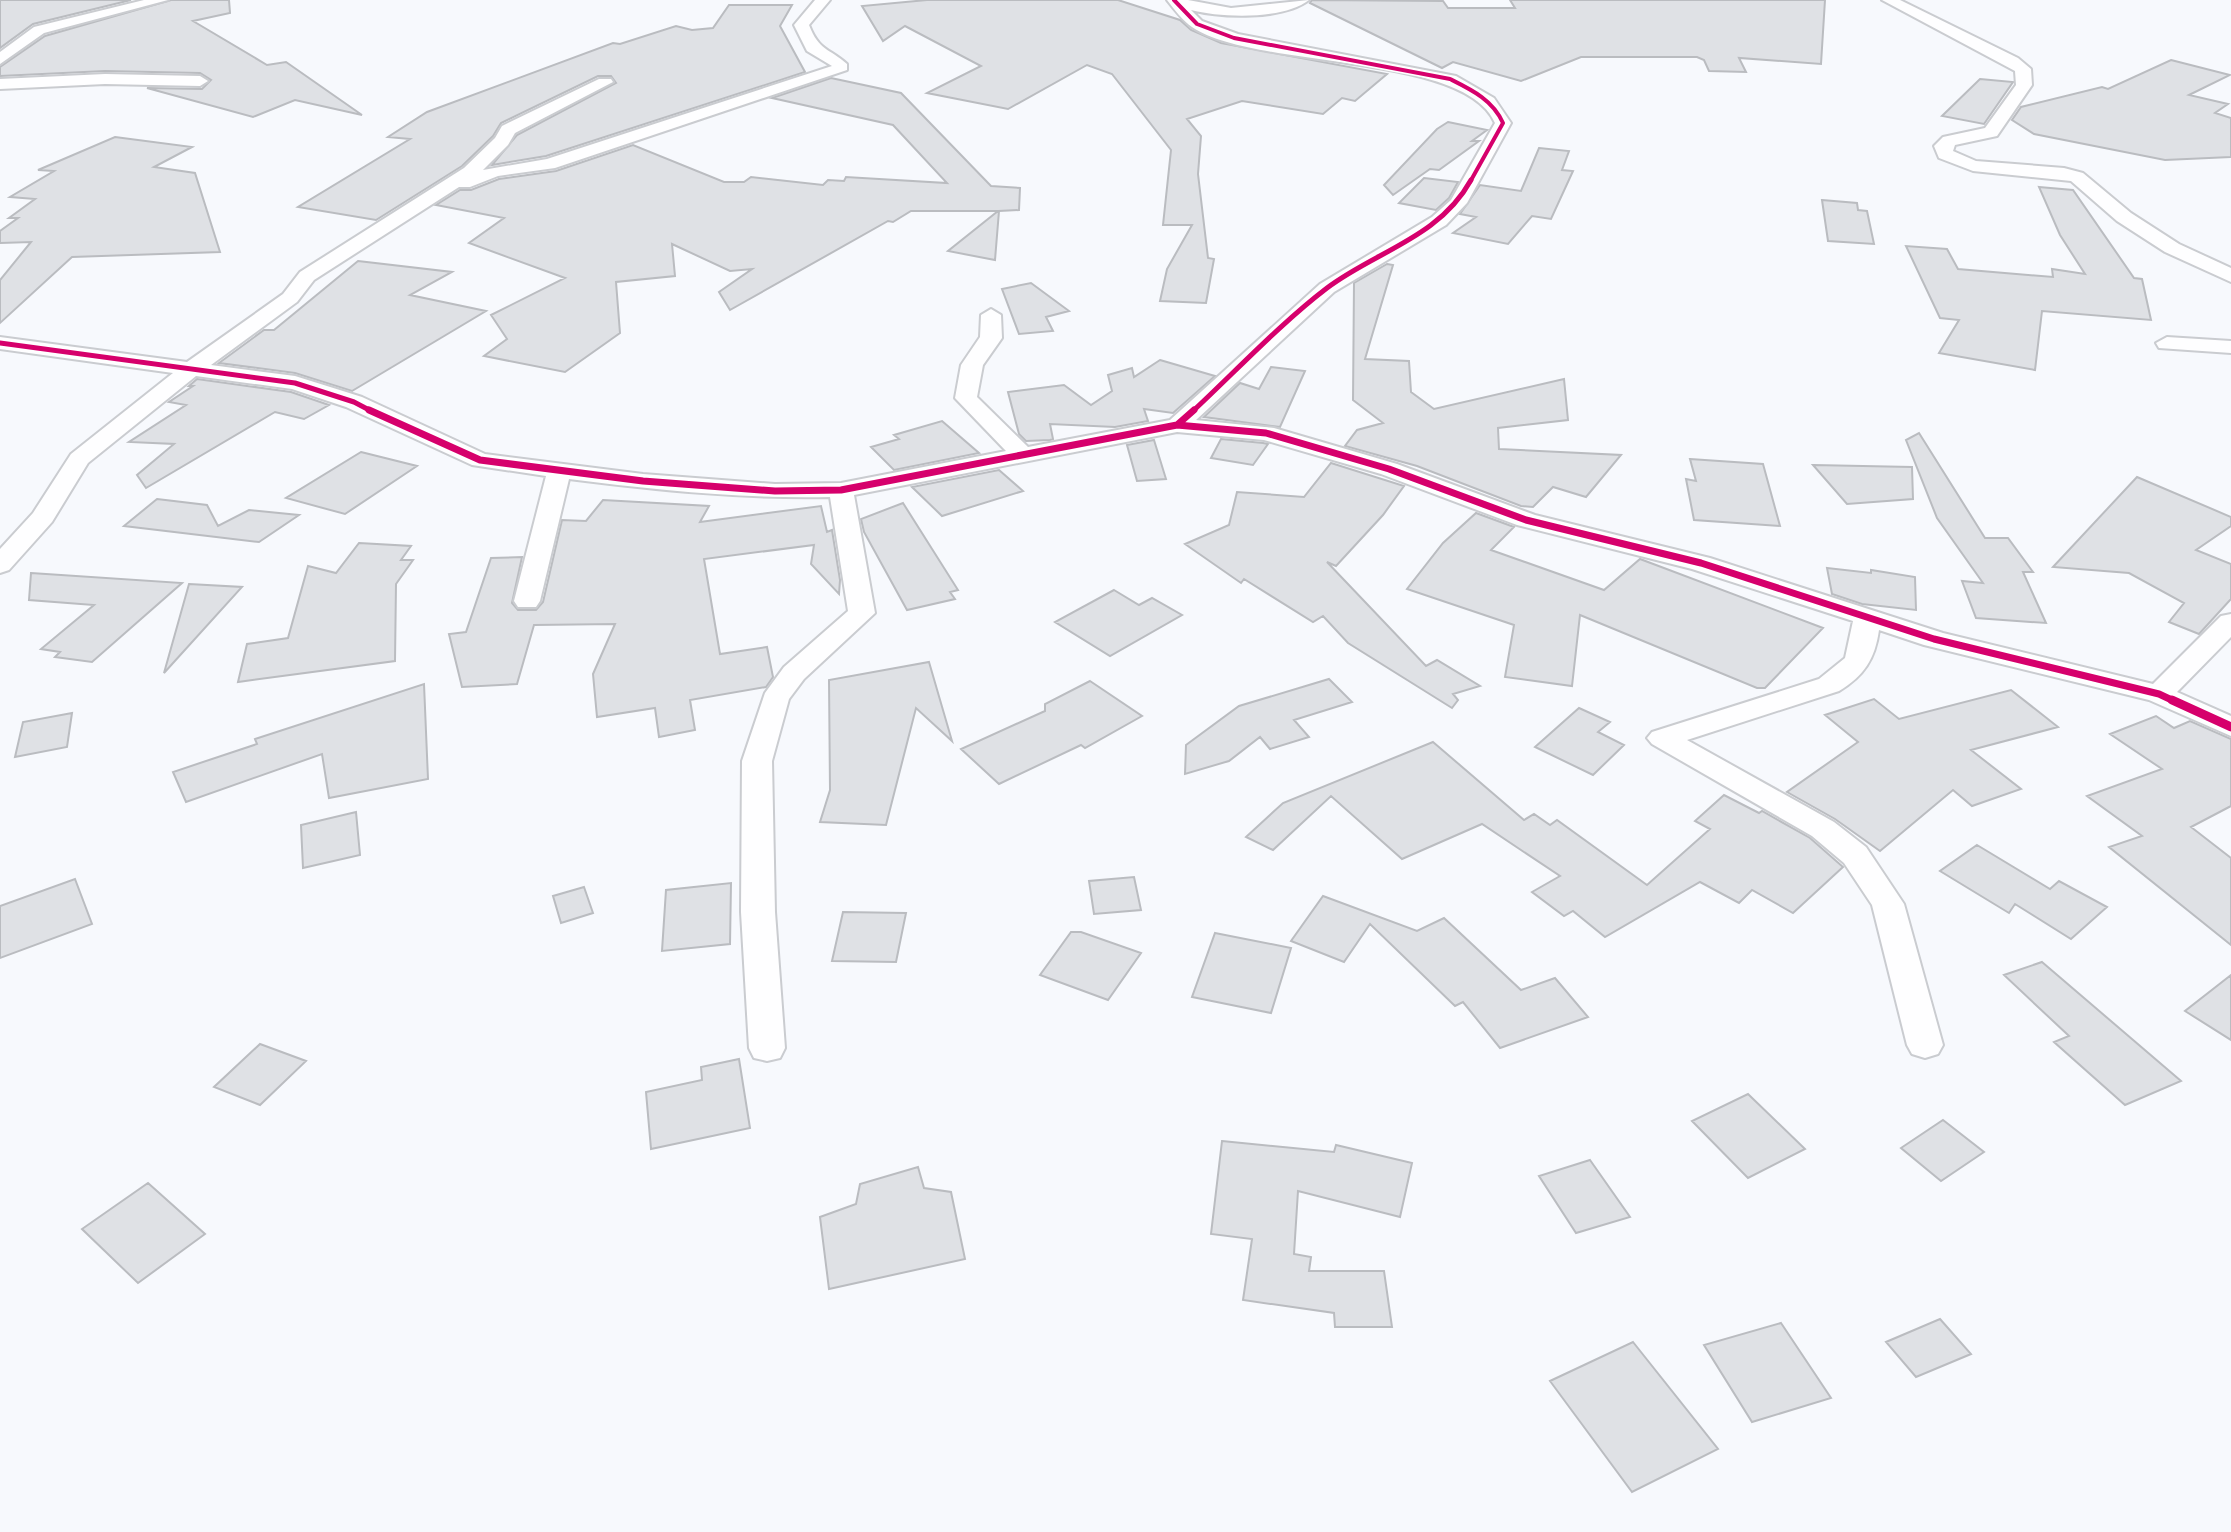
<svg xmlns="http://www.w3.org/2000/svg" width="2231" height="1532" viewBox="0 0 2231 1532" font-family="Karla,sans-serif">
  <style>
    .building { fill: #dfe1e5; stroke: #babcc0; stroke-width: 2 }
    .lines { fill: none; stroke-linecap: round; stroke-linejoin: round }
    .street-casing { stroke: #caccd0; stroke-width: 4 }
    .street { fill: #fefeff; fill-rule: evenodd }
    .cycleway-far3-casing { stroke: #fff; stroke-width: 7 }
    .cycleway-far2-casing { stroke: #fff; stroke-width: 8 }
    .cycleway-far1-casing { stroke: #fff; stroke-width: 11 }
    .cycleway-casing { stroke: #fff; stroke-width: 14 }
    .cycleway-far3 { stroke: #d6006c; stroke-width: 4 }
    .cycleway-far2 { stroke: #d6006c; stroke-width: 5 }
    .cycleway-far1 { stroke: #d6006c; stroke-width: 7 }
    .cycleway { stroke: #d6006c; stroke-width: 9 }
  </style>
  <rect width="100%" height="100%" fill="#f7f9fd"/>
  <path class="building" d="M0,0H131L33,24L0,48Z
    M171,0H229L230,13L193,21L267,65L286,62L362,115L295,100L253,117L147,88L202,89L211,80L200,73L105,71L0,76V67L45,36Z
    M927,0H1118L1180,20L1191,30L1221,43L1387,74L1355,101L1342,98L1323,114L1242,101L1187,119L1201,136L1198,174L1208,258L1214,259L1206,303L1160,301L1167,269L1192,225H1163L1171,150L1112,74L1087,65L1008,109L927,93L981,66L905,26L883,41L862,6Z
    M1312,0L1443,1L1448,8H1515L1510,0H1825L1821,64L1739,58L1746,72L1709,71L1704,60L1697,57H1581L1521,81L1453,62L1442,68L1310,3Z
    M729,5H792L780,26L805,72L546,156L492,165L517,135L616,83L611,76H598L501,123L493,136L462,166L376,220L298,207L410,139L388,137L427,112L613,43L620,44L676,26L692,30L713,28Z
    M2171,60L2230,75L2189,95L2228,104L2215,113L2231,118V157L2165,160L2034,134L2012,120L2021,107L2102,87L2108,89Z
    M831,78L901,93L991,186L1020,188L1019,210L999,211L995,260L948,251L998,211H911L893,222L888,221L730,310L719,292L752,269L730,271L672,244L675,276L616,282L620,333L565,372L484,356L507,339L491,315L565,278L469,243L504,218L436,205L460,190H471L499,179L556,171L633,145L724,182H744L751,177L823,185L828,180L844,181L846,177L947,183L893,125L772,98Z
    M1980,79L2013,82L1984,124L1942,116Z
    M1448,122L1487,130L1472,141H1479L1439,170L1430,169L1393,195L1384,185L1437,129Z
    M115,137L192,147L154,167L195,173L220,252L72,257L0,323V280L31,242L0,243V231L18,218H9L35,199L10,197L54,171L38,170Z
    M1539,148L1569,151L1562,170L1573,171L1551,219L1532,216L1508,244L1453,233L1476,217L1460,214L1480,185L1521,191Z
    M1424,178L1458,182L1449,198L1436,210L1399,203Z
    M2039,187L2073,190L2134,278L2142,279L2151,320L2042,311L2035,370L1939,353L1959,320L1940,318L1906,246L1947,249L1958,269L2053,277L2052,269L2085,274L2060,235Z
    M1822,200L1857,203L1858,210L1867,211L1874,244L1828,241Z
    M358,261L452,272L410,295L486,311L352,391L295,373L219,363L264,330H274Z
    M1387,264L1393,265L1365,359L1409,361L1411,392L1434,409L1564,379L1568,420L1498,428L1499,449L1621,455L1586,497L1553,487L1533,507L1521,506L1417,466L1345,446L1357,430L1383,423L1353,400L1354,283Z
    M1031,283L1069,311L1046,317L1053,331L1019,334L1002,289Z
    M1160,360L1215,376L1173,413L1144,409L1148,421L1115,427L1050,424L1053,439L1050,440L1026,441L1019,434L1008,392L1064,385L1091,405L1112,391L1108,375L1132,368L1134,377Z
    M1271,367L1305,371L1280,427L1204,417L1240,383L1259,389Z
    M197,379L291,392L329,405L304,419L275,412L146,488L137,475L174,444L129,442L186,405L169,402L193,386H189Z
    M942,421L979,453L894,470L871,447L899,439L894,435Z
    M1919,433L1985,538H2008L2033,572H2023L2046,623L1976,618L1962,581L1983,583L1937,518L1906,440Z
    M1221,439L1263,443L1268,444L1253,465L1211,458Z
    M1154,440L1166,479L1137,481L1127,445Z
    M361,452L417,466L345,514L286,498Z
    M1690,459L1763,464L1780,526L1694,520L1686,479L1696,481Z
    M1331,463L1404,486L1383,515L1336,566L1327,562L1426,666L1437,660L1480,686L1453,694L1458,700L1452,708L1348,643L1323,616L1313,622L1244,579L1241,583L1185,544L1229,525L1237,492L1304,497Z
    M1813,465L1912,467L1913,499L1847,504Z
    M999,470L1023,491L942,516L912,487Z
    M2137,477L2231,517V526L2196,550L2231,564V599L2199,634L2169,622L2184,603L2129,573L2053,567Z
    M157,499L207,505L218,526L249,510L299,515L259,542L124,526Z
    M603,500L709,506L700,522L821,506L827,532L832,530L840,580L839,594L811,564L814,545L704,559L720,654L767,647L773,677L766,687L690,700L695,730L659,737L655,708L597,717L593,674L615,624L534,625L517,684L462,687L449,634L466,632L491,558L522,557L512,603L518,610H536L543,602L562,520L586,521Z
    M903,503L958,590L950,592L955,599L907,610L864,532L861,519Z
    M1476,513L1514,527L1491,550L1604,590L1640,559L1823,628L1765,688H1757L1580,615L1572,686L1505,677L1514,625L1407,589L1443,543Z
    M359,543L411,546L401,560H413L396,584L395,661L238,682L247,644L288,638L308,566L336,573Z
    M1827,568L1871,573V570L1915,577L1916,610L1862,604L1832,594Z
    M31,573L182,583L92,662L55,657L60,652L41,649L94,605L29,600Z
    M189,584L242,587L164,673Z
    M1114,590L1139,605L1152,598L1182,615L1110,656L1055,622Z
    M929,662L952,741L916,708L886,825L820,822L830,790L829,680Z
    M1329,679L1352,702L1294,720L1309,737L1270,749L1260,737L1229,761L1185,774L1186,745L1239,706Z
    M1090,681L1142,716L1085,748L1081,745L999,784L961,749L1045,711V704Z
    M424,684L428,779L329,798L322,754L186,802L173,772L257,744L255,739Z
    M2011,690L2058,727L1971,750L2021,789L1972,806L1953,790L1880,851L1835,819L1787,792L1858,742L1825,715L1874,699L1899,719Z
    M1579,708L1610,722L1598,732L1624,745L1593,775L1535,747Z
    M72,713L67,747L15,757L23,722Z
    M2156,716L2174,728L2190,721L2231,739V806L2191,827L2231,858V945L2109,847L2142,836L2087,796L2162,769L2110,734Z
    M1433,742L1524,820L1534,814L1550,825L1557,820L1647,885L1710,829L1695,821L1724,795L1759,813L1762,811L1810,838L1843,867L1793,913L1752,890L1739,903L1700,882L1605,937L1573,911L1564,916L1532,892L1560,876L1482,824L1402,859L1331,796L1273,850L1246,837L1283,803Z
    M356,812L360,855L303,868L301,825Z
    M1977,845L2050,889L2059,881L2107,907L2071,939L2015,904L2009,913L1940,871Z
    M1134,877L1141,910L1094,914L1089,881Z
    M75,879L92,924L0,958V906Z
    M731,883L730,944L662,951L666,890Z
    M584,887L593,913L561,923L553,896Z
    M1323,896L1417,931L1444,918L1521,990L1555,978L1588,1017L1500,1048L1463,1002L1455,1006L1370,924L1344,962L1291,941Z
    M843,912L906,913L896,962L832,961Z
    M1071,932H1081L1141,953L1108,1000L1040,975Z
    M1215,933L1291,948L1271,1013L1192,997Z
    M2042,962L2181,1081L2125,1105L2054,1042L2069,1036L2004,975Z
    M2231,975V1040L2185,1011Z
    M260,1044L306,1061L260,1105L214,1087Z
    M739,1059L750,1128L651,1149L646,1092L702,1080L701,1067Z
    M1748,1094L1805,1149L1748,1178L1692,1121Z
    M1943,1120L1984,1152L1941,1181L1901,1148Z
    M1222,1141L1334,1152L1336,1145L1412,1163L1400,1217L1298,1191L1294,1254L1311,1257L1309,1271H1384L1392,1327H1335L1334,1313L1243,1300L1252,1239L1211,1234Z
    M1590,1160L1630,1217L1576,1233L1539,1176Z
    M918,1167L924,1188L951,1192L965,1259L829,1289L820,1217L856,1204L860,1184Z
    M148,1183L205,1234L138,1283L82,1229Z
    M1940,1319L1971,1354L1916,1377L1886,1342Z
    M1781,1323L1831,1398L1752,1422L1704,1345Z
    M1633,1342L1718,1449L1632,1492L1550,1381Z"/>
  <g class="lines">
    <defs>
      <path id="street" d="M144,0H168L44,33L0,64V52L34,27Z
        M815,0H830L809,25C819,51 829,48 847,64V70L555,168L498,176L470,187H459L314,280L297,302L211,365L295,376L362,397L485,454L643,474L775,484L841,483L1006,451L955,398L961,365L980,337L981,315L991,309L1001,315L1002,338L983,365L977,397L1028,447L1170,420L1320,284L1432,217L1451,200L1495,123C1465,52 1256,70 1192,27C1183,21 1174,9 1167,0H1188L1231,8L1309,0C1283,20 1222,18 1191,10L1202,21L1238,34L1456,76L1494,98L1511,123L1467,203L1446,225L1334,292L1196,420L1274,428L1397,464L1535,515L1710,558L1943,633L2153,684L2221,616L2231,614V637L2177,692L2231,716V736L2149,700L1924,645L1879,630C1875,659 1864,676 1839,691L1687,740L1834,822L1866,847L1904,904L1943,1045L1938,1054L1925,1058L1912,1054L1907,1045L1872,905L1844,863L1812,836L1652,744L1647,738L1652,732L1819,679L1845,658L1853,621L1692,569L1517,525L1381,474L1264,440L1177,432L854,495L875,613L804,679L789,699L772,761L775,912L785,1048L780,1058L767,1061L754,1058L749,1048L741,912L742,761L765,693L784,667L848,611L830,497C743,499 656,490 569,479L540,601L536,607H518L514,601L546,476L472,465L346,407L292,389L196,376L88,463L52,522L9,570L0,573V549L33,513L71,454L173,373L0,349V337L187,362L283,294L300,272L464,168L495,138L502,126L599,79H611L613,82L515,133L508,145L483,170L547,159L832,66L807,51L794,25Z
        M1882,0H1900L2018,58L2031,69L2032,85L1997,136L1955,145L1953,151L1976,161L2064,168L2083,173L2131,213L2179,244L2231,268V282L2165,252L2117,221L2071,181L1973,171L1939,158L1934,146L1943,137L1985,128L2016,85L2015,71Z
        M105,74L200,76L208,81L200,86L105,84L0,89V79Z
        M2167,337L2231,341V353L2159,348L2156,343Z"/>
    </defs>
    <use href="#street" class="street-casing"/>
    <use href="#street" class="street"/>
    <defs>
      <path id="cycleway-far3" d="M1174,0L1197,24L1234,38L1450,79C1472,90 1493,100 1503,123L1470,182"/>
      <path id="cycleway-far2" d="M0,343L295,383L354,402L373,412
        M1192,412C1234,373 1281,323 1327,288C1376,251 1439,238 1471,180"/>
      <path id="cycleway-far1" d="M369,410L480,460L643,481L775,491L841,490L1177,425L1266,433L1389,469L1526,520L1701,563L1934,639L2159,694L2176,702
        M1177,425L1194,410"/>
      <path id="cycleway" d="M2172,700L2231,727"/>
    </defs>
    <use href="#cycleway-far3" class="cycleway-far3-casing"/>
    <use href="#cycleway-far2" class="cycleway-far2-casing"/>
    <use href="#cycleway-far1" class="cycleway-far1-casing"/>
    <use href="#cycleway" class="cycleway-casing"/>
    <use href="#cycleway-far3" class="cycleway-far3"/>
    <use href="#cycleway-far2" class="cycleway-far2"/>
    <use href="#cycleway-far1" class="cycleway-far1"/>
    <use href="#cycleway" class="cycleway"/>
  </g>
</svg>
